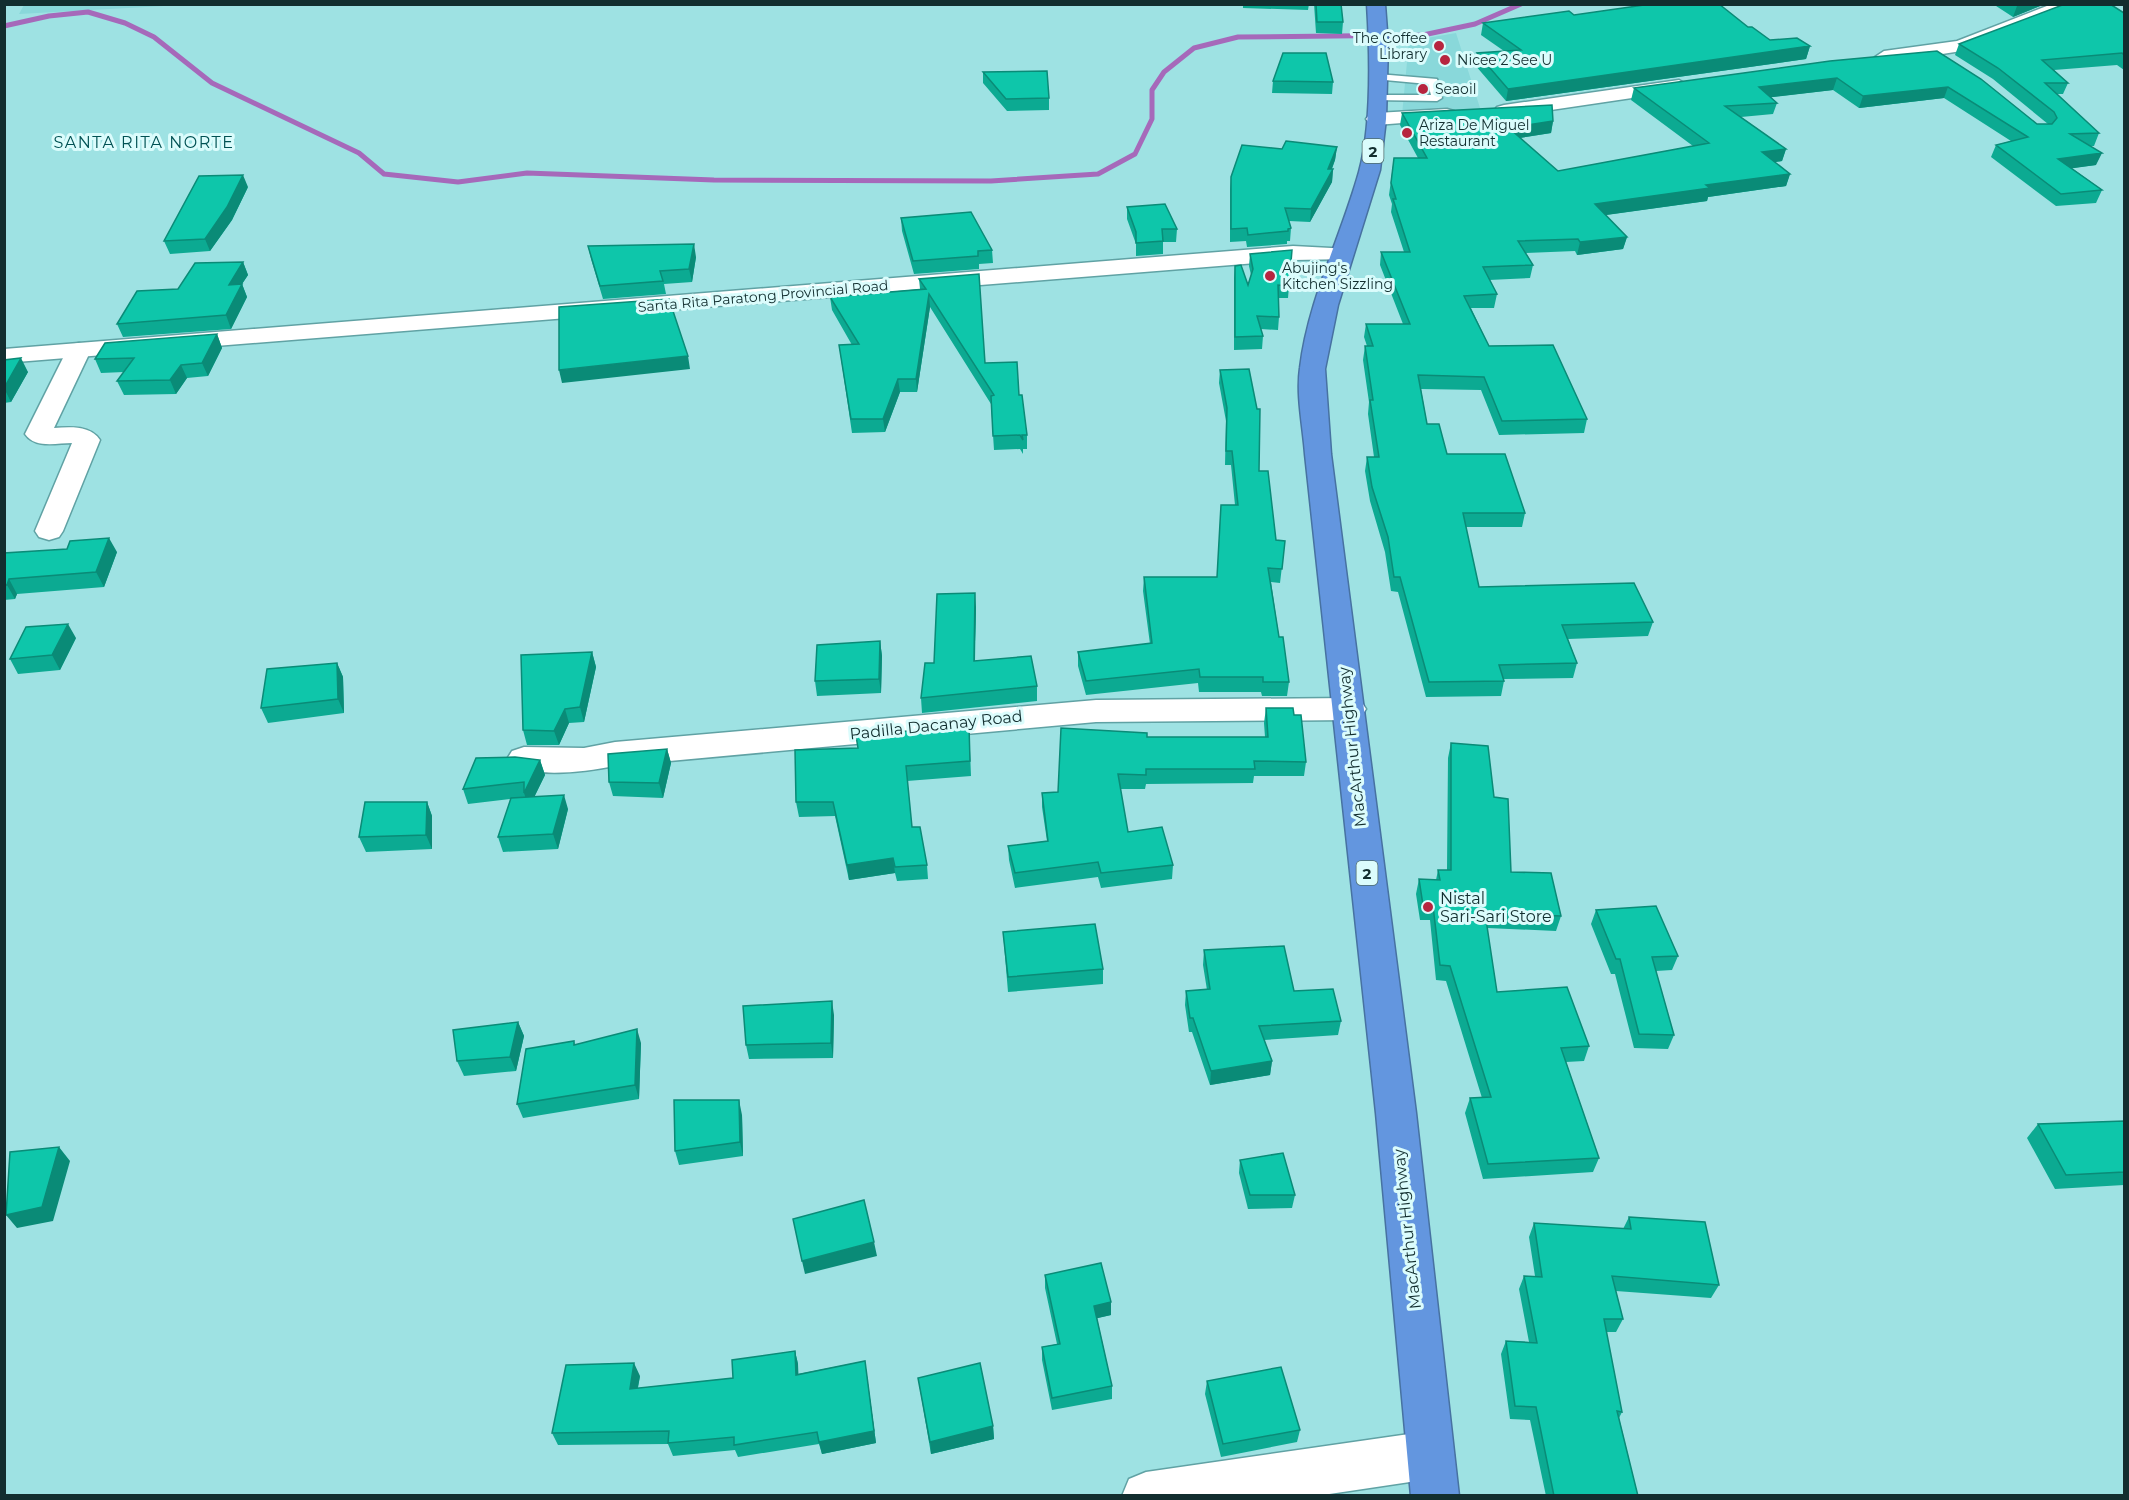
<svg xmlns="http://www.w3.org/2000/svg" width="2129" height="1500" viewBox="0 0 2129 1500" font-family="Montserrat,sans-serif">
  <style>
    .built { fill: #89d8da }
    .lines { fill: none; stroke-linecap: round; stroke-linejoin: round }
    .stream { stroke: #a669ba; stroke-width: 5 }
    .lane-casing { stroke: #60a2a4; stroke-width: 3 }
    .street-casing { stroke: #60a2a4; stroke-width: 3 }
    .secondary-casing { stroke: #60a2a4; stroke-width: 3 }
    .highway-casing { stroke: #4772a1; stroke-width: 3 }
    .lane { fill: #fff; fill-rule: evenodd }
    .street { fill: #fff; fill-rule: evenodd }
    .secondary { fill: #fff; fill-rule: evenodd }
    .highway { fill: #6396df; fill-rule: evenodd }
    .wall { fill: #0caa92 }
    .shaded-wall { fill: #0a8b77 }
    .building { fill: #0ec6aa; stroke: #0a8b77; stroke-width: 1.5 }
    .poi-dot { fill: #b7253f; stroke: #dbfcfc; stroke-width: 2 }
    .labels { text-anchor: middle; dominant-baseline: central; stroke-width: 6; stroke-linejoin: round; paint-order: stroke }
    .far-poi-label { font-size: 14px; fill: #122e2f; stroke: #dbfcfc; text-anchor: start }
    .far-street-label { font-size: 14px; fill: #122e2f; stroke: #dbfcfc }
    .shield { fill: #dbfcfc; stroke: #4e6c6c; stroke-width: 1.5 }
    .shield-label { font-size: 15px; font-weight: bold; fill: #122e2f }
    .far-quarter-label { font-size: 16px; letter-spacing: 1.5px; fill: #005153; stroke: #dbfcfc }
    .street-label { font-size: 16px; fill: #122e2f; stroke: #dbfcfc }
    .poi-label { font-size: 16px; fill: #122e2f; stroke: #dbfcfc; text-anchor: start }
  </style>
  <rect width="100%" height="100%" fill="#9ee2e3"/>
  <path class="built" d="M24,5V4L182,5L19,14Z
    M1456,33L1481,111L1402,115L1409,41Z"/>
  <g class="lines">
    <path class="stream" d="M4,26L49,16L88,12L125,23L154,37L212,83L359,153L384,174L458,182L527,173L714,180L991,181L1098,174L1135,154L1152,119V90L1164,72L1194,48L1238,37L1423,35L1475,24L1521,4"/>
    <defs>
      <path id="lane" d="M1378,74L1437,79L1442,98L1437,101L1373,100L1372,98L1377,95H1431L1428,84L1374,79V75Z"/>
      <path id="street" d="M2052,4H2077L2075,8L1968,50L1884,63L1875,57L1884,51L1957,41Z
        M1679,80L1689,86L1686,90L1504,117L1497,115L1494,111L1497,107L1504,105Z
        M1447,109L1454,111L1457,115L1454,119L1376,125L1369,123L1366,119L1369,115L1376,113Z
        M79,343L88,345L91,350L54,428C70,427 90,425 100,440L63,531L59,537L49,540L39,537L35,531L72,443C57,443 35,449 25,434L67,350L70,345Z
        M1350,698L1361,701L1366,709L1361,717L1350,720L1096,722L615,766C583,772 544,777 512,767L507,759L512,751L524,747L584,748L615,742L1096,700Z
        M1430,1431L1447,1438L1454,1455L1447,1472L1430,1479L1316,1496H1122L1129,1479L1146,1472Z"/>
      <path id="secondary" d="M1293,246L1350,249L1353,254L1350,259L1293,260L4,363V349Z"/>
      <path id="highway" d="M1367,4H1385L1388,44L1386,119L1380,170L1338,305L1325,369L1331,454L1416,1113L1459,1496H1411L1376,1113L1305,454C1303,427 1296,395 1300,368C1308,300 1341,237 1359,172C1372,125 1370,53 1367,4Z"/>
    </defs>
    <use href="#lane" class="lane-casing"/>
    <use href="#street" class="street-casing"/>
    <use href="#secondary" class="secondary-casing"/>
    <use href="#highway" class="highway-casing"/>
    <use href="#lane" class="lane"/>
    <use href="#street" class="street"/>
    <use href="#secondary" class="secondary"/>
    <use href="#highway" class="highway"/>
  </g>
  <path class="wall" d="M1243,4H1309L1308,10L1243,8Z
    M1314,4H1341L1343,22L1342,34L1316,33Z
    M1993,4H2045L2013,17Z
    M2124,13V70L2117,65L2054,70L2068,83L2063,94H2057L2099,133L2094,146H2090L2096,165L2072,168L2102,190L2096,203L2056,206L1991,157L1996,145L2011,141L1944,98L1859,108L1833,90L1771,97L1777,103L1773,114L1741,117L1786,149L1782,161L1775,162L1790,174L1786,186L1708,197L1707,201L1605,215L1627,237L1623,249L1577,255L1575,251L1526,253L1533,265L1530,278L1489,280L1497,294L1494,308H1471L1489,346L1587,419L1584,433L1499,435L1481,390L1421,389L1427,424L1447,454L1525,513L1522,527H1466L1479,587L1653,622L1648,636L1568,639L1577,663L1573,678L1504,679V681L1501,696L1426,697L1398,592L1391,591L1385,552L1370,501L1365,471L1367,457H1374L1368,414L1369,402L1363,360L1365,346H1367L1364,337L1366,324H1403L1380,265L1381,252H1404L1391,212L1392,204L1389,195L1394,158H1418L1400,125L1402,113L1553,121L1551,133L1520,138L1558,171L1693,146L1631,100L1634,88L1937,51L2037,124H2048L1993,79L1955,55L1959,44Z
    M1574,15L1748,27L1770,40L1810,46L1806,59L1506,101L1475,65L1477,53L1504,51L1481,35L1483,23Z
    M983,72L1049,98V110L1007,111L983,83Z
    M1273,81L1333,82L1332,94L1272,93Z
    M1337,147L1335,160L1332,169H1333L1332,182L1310,222L1289,221L1291,228L1290,241H1287V244L1247,247L1246,241L1230,242V189L1231,177L1282,149Z
    M248,187L232,220L210,251L170,254L164,241Z
    M1127,207L1177,229L1176,242H1163V254L1136,256V244L1127,219Z
    M901,218L992,250L993,263L979,264V269L914,274L902,231Z
    M588,246L696,257L692,282L664,284L666,294L603,299L591,259Z
    M1250,254L1289,286L1288,298H1278L1279,317L1278,330L1261,329L1263,336L1262,349L1234,350V278L1235,266L1248,285L1251,275L1249,266Z
    M243,262L248,275L242,284L247,297L231,329L123,337L117,324L178,289Z
    M919,279L985,363L1019,395L1027,435V449H1023V454L1020,449L994,450L991,404L930,307L917,392H900L885,432L852,433L839,345H852L832,310L830,297L920,289Z
    M217,334L222,348L208,376L187,378L176,394L124,395L117,381L124,372L101,373L95,359Z
    M4,360L28,372L11,402L4,403Z
    M1220,370L1259,471L1276,540L1285,541L1280,583L1271,582L1279,637L1289,682L1287,696H1262L1261,692H1199L1198,683L1086,695L1078,666V652L1150,644L1143,591L1144,577H1217L1235,505L1231,465H1225L1226,421L1219,383Z
    M117,552L104,587L17,594L15,599L4,600V553Z
    M976,607L975,661L1037,686V701L922,713L921,698L934,663Z
    M76,638L60,670L18,674L10,659Z
    M880,641L882,656L881,693L817,696L815,681Z
    M592,652L596,667L584,722L569,723L559,745H527L523,730Z
    M337,663L343,677L344,713L268,723L261,708Z
    M1266,708L1294,715L1306,762L1304,776H1254L1253,783L1146,784L1145,789H1120L1128,832L1173,865L1172,879L1101,888L1098,877L1015,888L1009,860L1008,846L1047,841L1042,807V793L1058,792L1147,737H1265L1264,723Z
    M969,726L971,776L907,781L912,827L927,865L928,879L897,881L895,873L849,880L835,816L799,817L796,802L858,748Z
    M1451,743L1494,797L1511,872L1561,916L1556,931L1487,928L1497,992L1589,1046L1584,1061L1566,1062L1599,1158L1593,1172L1483,1179L1465,1113L1470,1098H1482L1446,981L1436,980L1430,920H1420L1416,894L1419,879L1436,880L1438,870H1447L1448,758Z
    M667,749L671,763L663,798L613,796L609,782Z
    M540,760L545,775L534,797L568,809L558,849L503,852L498,837L511,799L468,804L463,789Z
    M427,802L432,816V849L366,852L359,837Z
    M1596,910L1678,956L1672,970L1656,971L1674,1035L1668,1049L1634,1048L1615,974H1611L1591,924Z
    M1003,932L1103,969V984L1008,992Z
    M1204,950L1294,991L1341,1021L1338,1035L1264,1040L1272,1061L1270,1075L1210,1085L1192,1032H1189L1185,1005L1186,991L1207,990L1203,965Z
    M834,1015L833,1058L749,1059L746,1045Z
    M518,1022L524,1036L516,1071L464,1076L457,1061Z
    M574,1041L575,1045L641,1043L639,1099L523,1118L517,1104Z
    M742,1115L743,1156L679,1165L675,1151Z
    M2124,1121V1185L2055,1189L2027,1138L2038,1124Z
    M1240,1160L1295,1195L1292,1208L1248,1209L1239,1173Z
    M1629,1217L1719,1285L1711,1298L1616,1291L1623,1319L1616,1332H1606L1622,1412L1619,1418L1638,1496H1546L1530,1420L1510,1419L1501,1354L1506,1341L1529,1342L1519,1289L1524,1276H1535L1529,1237L1534,1223L1623,1229Z
    M1045,1275L1111,1302V1315L1097,1318L1112,1386V1399L1052,1410L1042,1360V1347L1057,1344L1045,1288Z
    M795,1351L798,1364V1374L865,1361L876,1443L822,1454L819,1444L738,1457L735,1450L673,1456L668,1444L558,1445L552,1433L640,1376L638,1388L733,1378Z
    M918,1378L993,1426L994,1439L931,1454Z
    M1207,1381L1300,1430L1297,1442L1221,1457L1205,1394Z"/>
  <path class="shaded-wall" d="M2020,4H2045L2013,17L2017,6Z
    M1810,46L1806,59L1506,101L1508,89Z
    M1837,78L1833,90L1756,99L1759,87Z
    M1948,87L1944,98L1859,108L1863,96Z
    M1553,121L1551,133L1506,140L1509,128Z
    M1337,147L1335,160L1328,178L1333,169L1332,182L1310,222L1311,209Z
    M1786,149L1782,161L1758,165L1762,152Z
    M2102,153L2096,165L2053,171L2058,159Z
    M1790,174L1786,186L1708,197L1707,201L1592,217L1595,204L1706,185Z
    M243,175L248,187L232,220L210,251L205,239Z
    M1627,237L1623,249L1577,255L1580,242Z
    M694,244L696,257L692,282L689,269Z
    M243,262L248,275L242,284L247,297L231,329L226,315L229,285Z
    M929,294L930,307L917,392L916,379Z
    M217,334L222,348L208,376L202,363Z
    M688,356L690,369L562,383L559,370Z
    M21,358L28,372L11,402L4,388Z
    M181,365L187,378L176,394L170,380Z
    M898,379L900,392L885,432L883,419Z
    M109,538L117,552L104,587L96,572Z
    M9,579L17,594L15,599L7,585Z
    M975,593L976,607L974,675V661Z
    M68,624L76,638L60,670L52,655Z
    M880,641L882,656L881,693L879,679Z
    M592,652L596,667L584,722L580,707Z
    M337,663L343,677L344,713L338,699Z
    M565,709L569,723L559,745L554,731Z
    M667,749L671,763L663,798L659,783Z
    M540,760L545,775L529,808L524,793Z
    M564,795L568,809L558,849L553,834Z
    M427,802L432,816V849L426,835Z
    M893,858L895,873L849,880L847,865Z
    M832,1001L834,1015L833,1058L831,1043Z
    M518,1022L524,1036L516,1071L510,1057Z
    M637,1029L641,1043L639,1099L635,1085Z
    M1272,1061L1270,1075L1210,1085L1211,1071Z
    M739,1100L742,1115L743,1156L740,1142Z
    M59,1147L70,1161L53,1221L17,1228L6,1215Z
    M874,1242L877,1256L805,1274L802,1261Z
    M1111,1302V1315L1094,1319V1306Z
    M795,1351L798,1364L799,1388L796,1375Z
    M865,1361L876,1443L822,1454L819,1442Z
    M634,1363L640,1376L635,1401L630,1389Z
    M993,1426L994,1439L931,1454L930,1442Z"/>
  <path class="building" d="M1316,4H1341L1343,22H1317Z
    M1651,4H1719L1748,27H1752L1770,40L1797,38L1810,46L1508,89L1477,53L1521,50L1483,23L1569,11L1574,15Z
    M2065,4H2110L2124,13V55L2122,53L2042,60L2068,83H2045L2099,133L2070,134L2102,153L2058,159L2102,190L2061,194L1996,145L2028,137L1948,87L1863,96L1837,78L1759,87L1777,103L1725,106L1786,149L1762,152L1790,174L1706,185L1710,188L1595,204L1627,237L1580,242L1578,239L1518,241L1533,265L1483,267L1497,294L1464,296L1489,346L1553,345L1587,419L1502,421L1484,377L1418,375L1427,424H1439L1447,454H1505L1525,513H1463L1479,587L1634,583L1653,622L1562,625L1577,663L1499,665L1504,681L1429,682L1400,577H1394L1388,537L1372,487L1367,457H1379L1370,400H1373L1365,346H1373L1366,324H1410L1381,252H1410L1393,199H1396L1391,183L1394,158H1427L1402,113L1552,105L1553,121L1509,128L1558,171L1709,143L1634,88L1830,61L1937,51L1981,79L2037,124H2052L2057,118L2054,112L1998,68L1959,44Z
    M1283,53H1326L1333,82L1273,81Z
    M1047,71L1049,98L1006,99L983,72Z
    M1286,141L1337,147L1328,169H1333L1311,209L1285,208L1291,228L1288,229V231L1248,235L1247,228L1231,229V177L1242,145L1282,149Z
    M243,175L227,207L205,239L164,241L199,176Z
    M1165,204L1177,229H1162L1163,241L1136,243V232L1127,207Z
    M971,212L992,250L978,251V256L913,261L901,218Z
    M694,244L689,269L660,271L663,281L600,286L588,246Z
    M1292,250L1289,286L1278,285L1279,317L1257,316L1263,336L1235,337V266L1241,265L1248,285L1253,269L1250,254Z
    M243,262L229,285L242,284L226,315L117,324L137,291L178,289L195,263Z
    M979,274L985,363L1017,362L1019,395H1022L1027,435H1022L1023,440L1020,435L993,436L991,396L994,395L929,294L916,379H898L883,419H851L839,345L859,344L830,297L926,289L919,279Z
    M669,299L688,356L559,370V307Z
    M217,334L202,363L181,365L170,380L117,381L134,358L95,359L105,343Z
    M21,358L4,388V360Z
    M1249,369L1257,409H1260L1259,471H1268L1276,540L1285,541L1282,569L1268,568L1279,637H1283L1289,682H1263V677H1200L1199,669L1086,681L1078,652L1152,643L1144,577H1217L1221,505H1238L1232,451H1226L1227,408L1220,370Z
    M109,538L96,572L9,579L7,585H4V553L67,549L70,541Z
    M975,593L974,661L1031,656L1037,686L921,698L925,663H934L937,594Z
    M68,624L52,655L10,659L26,627Z
    M880,641L879,679L815,681L817,645Z
    M592,652L580,707L565,709L554,731L523,730L521,655Z
    M337,663L338,699L261,708L267,669Z
    M1266,708H1293L1294,715H1301L1306,762L1254,761L1255,769H1146V775L1118,774L1128,832L1162,827L1173,865L1101,873L1098,862L1015,873L1008,846L1048,841L1042,793L1058,792L1061,728L1147,733V737H1268Z
    M929,725L969,726L970,761L906,766L912,827H920L927,865L895,867L893,858L847,865L833,802H796L795,750L858,748L856,736L918,730V726Z
    M1451,743L1488,746L1494,797L1508,799L1511,872L1551,873L1561,916L1485,913L1497,992L1567,987L1589,1046L1561,1048L1599,1158L1488,1164L1470,1098L1491,1097L1450,966L1440,965L1433,906L1423,905L1419,879L1440,880L1438,870H1451Z
    M667,749L659,783L609,782L608,754Z
    M515,757L540,760L524,793V782L463,789L476,758Z
    M564,795L553,834L498,837L511,798Z
    M365,802H427L426,835L359,837Z
    M1656,906L1678,956L1652,957L1674,1035L1639,1034L1620,959H1616L1596,910Z
    M1095,924L1103,969L1008,977L1003,932Z
    M1284,946L1294,991L1333,989L1341,1021L1259,1026L1272,1061L1211,1071L1193,1018H1190L1186,991L1210,989L1204,950Z
    M832,1001L831,1043L746,1045L743,1006Z
    M518,1022L510,1057L457,1061L453,1030Z
    M637,1029L635,1085L517,1104L526,1049L574,1041V1045Z
    M674,1100H739L740,1142L675,1151Z
    M2124,1121V1172L2066,1175L2038,1124Z
    M59,1147L42,1207L6,1215L10,1152Z
    M1283,1153L1295,1195H1250L1240,1160Z
    M864,1200L874,1242L802,1261L793,1219Z
    M1629,1217L1705,1222L1719,1285L1612,1276L1623,1319H1604L1622,1412L1617,1411L1638,1496H1554L1536,1407L1515,1406L1506,1341L1537,1343L1524,1276L1542,1277L1534,1223L1631,1229Z
    M1101,1263L1111,1302L1094,1306L1112,1386L1052,1398L1042,1347L1060,1344L1045,1275Z
    M795,1351L796,1375L865,1361L874,1431L819,1442L817,1432L734,1445V1437L668,1443L669,1431L552,1433L566,1365L634,1363L630,1389L733,1378L732,1360Z
    M980,1363L993,1426L930,1442L918,1378Z
    M1281,1367L1300,1430L1223,1444L1207,1381Z"/>
  <g class="poi-dot">
    <circle cx="1439" cy="46" r="6"/>
    <circle cx="1445" cy="60" r="6"/>
    <circle cx="1423" cy="89" r="6"/>
    <circle cx="1407" cy="133" r="6"/>
    <circle cx="1270" cy="276" r="6"/>
    <circle cx="1428" cy="907" r="6"/>
  </g>
  <g class="labels">
    <g class="far-poi-label">
      <text x="1427" y="38" text-anchor="end">The Coffee<tspan x="1427" dy="16">Library</tspan></text>
      <text x="1457" y="60">Nicee 2 See U</text>
      <text x="1435" y="89">Seaoil</text>
      <text x="1419" y="125">Ariza De Miguel<tspan x="1419" dy="16">Restaurant</tspan></text>
      <text x="1282" y="268">Abujing's<tspan x="1282" dy="16">Kitchen Sizzling</tspan></text>
    </g>
    <g class="far-street-label">
      <text transform="translate(763 296) rotate(-5)">Santa Rita Paratong Provincial Road</text>
    </g>
    <g class="shield">
      <rect x="1362.5" y="139" width="21" height="24" rx="4.5"/>
      <rect x="1356.5" y="861" width="21" height="24" rx="4.5"/>
    </g>
    <g class="shield-label">
      <text x="1373" y="151">2</text>
      <text x="1367" y="873">2</text>
    </g>
    <g class="far-quarter-label">
      <text x="144" y="142">SANTA RITA NORTE</text>
    </g>
    <g class="street-label">
      <text transform="translate(936 725) rotate(-6)">Padilla Dacanay Road</text>
      <text transform="translate(1352 747) rotate(-96)">MacArthur Highway</text>
      <text transform="translate(1407 1229) rotate(-96)">MacArthur Highway</text>
    </g>
    <g class="poi-label">
      <text x="1440" y="898">Nistal<tspan x="1440" dy="18">Sari-Sari Store</tspan></text>
    </g>
  </g>
  <rect width="2129" height="1500" fill="none" stroke="#122e2f" stroke-width="12"/>
</svg>
